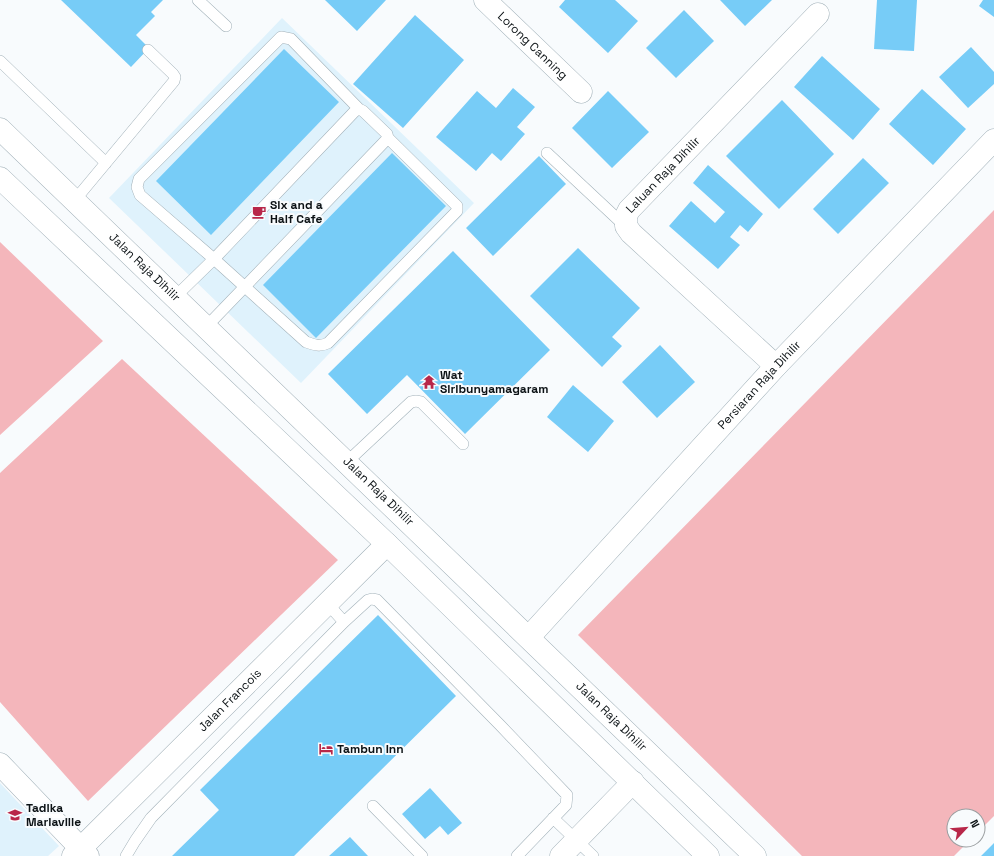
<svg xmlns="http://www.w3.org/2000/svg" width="994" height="856" viewBox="0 0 994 856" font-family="'Space Grotesk',sans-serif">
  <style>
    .built { fill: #dff2fc }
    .green { fill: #f4b6bb }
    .building { fill: #77ccf7 }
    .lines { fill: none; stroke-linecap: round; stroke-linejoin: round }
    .service-casing { stroke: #a2b1b9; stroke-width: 12 }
    .minor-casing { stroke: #a2b1b9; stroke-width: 23 }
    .primary-casing { stroke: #a2b1b9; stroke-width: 23 }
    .service { stroke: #fff; stroke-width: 11 }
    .minor { stroke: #fff; stroke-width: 22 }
    .primary { stroke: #fff; stroke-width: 22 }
    .labels { text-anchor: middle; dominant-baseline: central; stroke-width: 4; stroke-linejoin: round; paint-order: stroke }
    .street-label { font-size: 12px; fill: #0c1215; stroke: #f8fbfd }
    .poi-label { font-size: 12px; font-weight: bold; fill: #0c1215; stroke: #f8fbfd; text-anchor: start }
  </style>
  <rect width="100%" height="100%" fill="#f8fbfd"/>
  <path class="built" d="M282,18L474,203L301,383L109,198Z
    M0,783L59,846L48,856H0Z"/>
  <path class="green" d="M994,210V816L978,832V816H954V840H970L954,856H802L578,635Z
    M0,242L103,341L0,435Z
    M122,359L338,560L88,801L0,702V473Z"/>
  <path class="building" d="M61,0H163L151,12L155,16L136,35L149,48L131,67Z
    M325,0H386L357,31Z
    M565,0H615L638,21L608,53L559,7Z
    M720,0H772L745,26Z
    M877,0H917L914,51L874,49Z
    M983,0H994V17L979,6Z
    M684,10L714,41L676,78L646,48Z
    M415,15L464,60L403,128L353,84Z
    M971,47L994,72V84L968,108L939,77Z
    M284,49L339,102L211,235L156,181Z
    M822,56L880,109L853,140L794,87Z
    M513,88L535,107L517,127L525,134L501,161L492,153L476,171L436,137L477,91L496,108Z
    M922,89L966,129L933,165L889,124Z
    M608,91L649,132L612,168L572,128Z
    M782,100L834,154L779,209L726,156Z
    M392,153L446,206L316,338L263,285Z
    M539,156L566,184L493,256L466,228Z
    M863,158L889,183L838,234L813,209Z
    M708,165L763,214L748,232L740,225L730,237L740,245L718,269L669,226L691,201L715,223L725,212L693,183Z
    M578,248L640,308L612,337L622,346L602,367L530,296Z
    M453,251L550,350L465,434L407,375L367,414L328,374Z
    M660,345L695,382L657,418L622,382Z
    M573,385L614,421L588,452L547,417Z
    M378,615L456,696L294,856H172L219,810L200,790Z
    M430,788L462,823L448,835L440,826L425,839L402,814Z
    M350,837L368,856H329Z
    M994,843V856H981Z"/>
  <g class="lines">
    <defs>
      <path id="service" d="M198,0L226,26
        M281,37L291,39L359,109L363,111L387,134L388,138L457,206V211L328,343C320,347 314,345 306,342L214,259L140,195L137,187L139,179Z
        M0,61L106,163
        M547,153L625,226
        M75,200L174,81L175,77L173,74L148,50
        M176,296L214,259L355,111L359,109
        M207,326L388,138
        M348,461L411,402L416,401L421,402L463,444
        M327,603L344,622L368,600L372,599L377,600L499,724L567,795L566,805L517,856
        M373,806L422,856
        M553,818L593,856
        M126,856L135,841L151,818L344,622"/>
      <g id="minor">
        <path id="s1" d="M485,0L581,92"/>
        <path id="s2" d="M776,366L631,233L626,226V216L629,210L818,14"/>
        <path id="s3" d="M530,636L776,366L994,140"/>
        <path d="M0,764L88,856"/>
        <path id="s4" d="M73,856L387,544"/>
        <path d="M561,856L633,782"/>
      </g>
      <g id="primary">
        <path id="s5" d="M0,129C253,370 505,612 755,856"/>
        <path d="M0,178L387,544L708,856"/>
      </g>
    </defs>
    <use href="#service" class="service-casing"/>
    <use href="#minor" class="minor-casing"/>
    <use href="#primary" class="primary-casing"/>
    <use href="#service" class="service"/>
    <use href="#minor" class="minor"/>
    <use href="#primary" class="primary"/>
  </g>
  <defs>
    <symbol id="cafe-bare" viewBox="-9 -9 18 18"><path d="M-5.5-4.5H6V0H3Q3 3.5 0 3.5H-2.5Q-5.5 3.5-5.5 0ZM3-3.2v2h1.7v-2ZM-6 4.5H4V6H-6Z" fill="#b82749" stroke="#f8fbfd" stroke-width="2.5" paint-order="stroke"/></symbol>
    <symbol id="temple-bare" viewBox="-9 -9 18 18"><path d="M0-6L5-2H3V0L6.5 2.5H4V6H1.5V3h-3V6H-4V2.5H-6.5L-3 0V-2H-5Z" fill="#b82749" stroke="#f8fbfd" stroke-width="2.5" paint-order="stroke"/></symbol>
    <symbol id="hotel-bare" viewBox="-9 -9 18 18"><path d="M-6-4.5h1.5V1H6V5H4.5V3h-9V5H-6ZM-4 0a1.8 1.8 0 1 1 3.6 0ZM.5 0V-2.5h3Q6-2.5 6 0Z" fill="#b82749" stroke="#f8fbfd" stroke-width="2.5" paint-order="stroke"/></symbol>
    <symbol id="school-bare" viewBox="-9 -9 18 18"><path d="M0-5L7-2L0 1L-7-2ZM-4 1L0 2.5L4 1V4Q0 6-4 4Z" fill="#b82749" stroke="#f8fbfd" stroke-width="2.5" paint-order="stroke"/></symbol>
  </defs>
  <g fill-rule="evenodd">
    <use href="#cafe-bare" x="249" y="202" width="20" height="20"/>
    <use href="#temple-bare" x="419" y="372" width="20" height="20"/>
    <use href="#hotel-bare" x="316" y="739" width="20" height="20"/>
    <use href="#school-bare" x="5" y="805" width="20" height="20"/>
  </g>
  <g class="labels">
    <g class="street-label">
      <text stroke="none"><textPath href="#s1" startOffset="66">Lorong Canning</textPath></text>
      <text stroke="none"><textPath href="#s2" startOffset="271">Laluan Raja Dihilir</textPath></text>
      <text stroke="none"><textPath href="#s5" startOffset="200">Jalan Raja Dihilir</textPath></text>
      <text stroke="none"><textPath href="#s3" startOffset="340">Persiaran Raja Dihilir</textPath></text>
      <text stroke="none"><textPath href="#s5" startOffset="524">Jalan Raja Dihilir</textPath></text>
      <text stroke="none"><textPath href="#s4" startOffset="221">Jalan Francois</textPath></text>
      <text stroke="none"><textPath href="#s5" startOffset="848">Jalan Raja Dihilir</textPath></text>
    </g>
    <g class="poi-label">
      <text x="270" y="205">Six and a<tspan x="270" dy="14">Half Cafe</tspan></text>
      <text x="440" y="375">Wat<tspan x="440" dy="14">Siribunyamagaram</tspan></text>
      <text x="337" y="749">Tambun Inn</text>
      <text x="26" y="808">Tadika<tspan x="26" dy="14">Mariaville</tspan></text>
    </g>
  </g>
  <g transform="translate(966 828) rotate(64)"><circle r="19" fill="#f8fbfd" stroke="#9a9ea0"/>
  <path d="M0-3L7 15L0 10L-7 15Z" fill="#b82749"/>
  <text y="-6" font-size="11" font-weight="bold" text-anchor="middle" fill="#0c1215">N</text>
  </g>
</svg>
